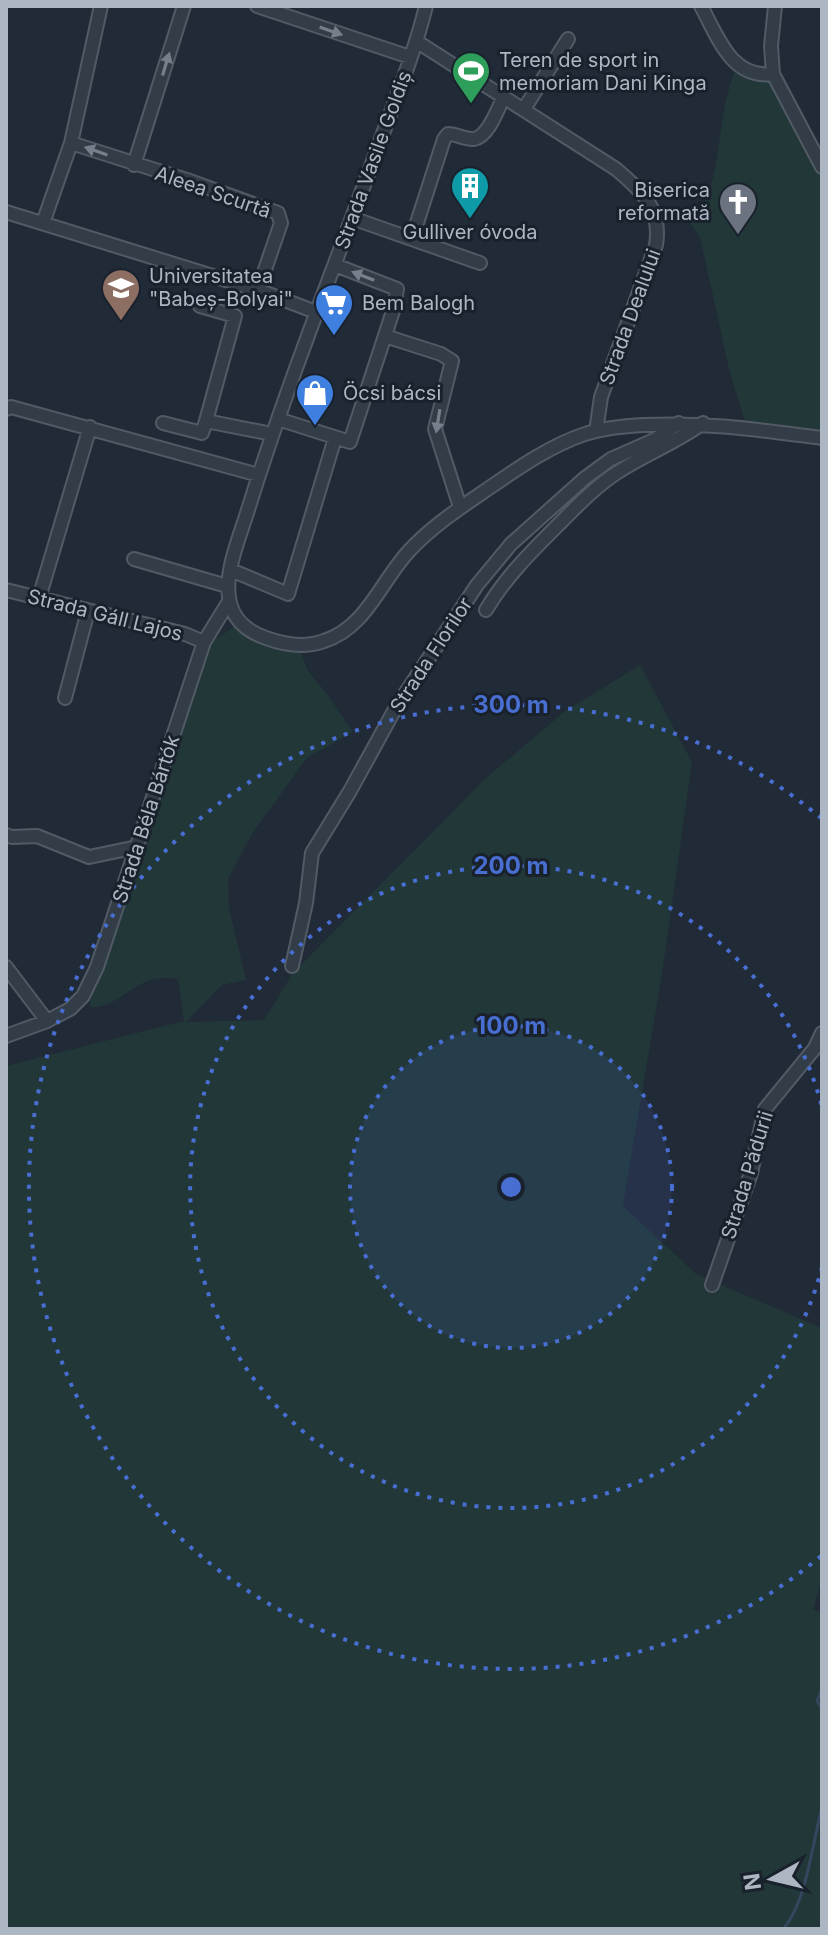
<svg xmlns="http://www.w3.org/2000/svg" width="828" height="1935" viewBox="0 0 828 1935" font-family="Inter,sans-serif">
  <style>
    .green { fill: #223738 }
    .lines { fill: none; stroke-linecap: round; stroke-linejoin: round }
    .stream { stroke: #33475f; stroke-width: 3 }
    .minor-casing { stroke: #515a65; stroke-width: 16 }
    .minor { stroke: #333d47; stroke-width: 12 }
    .oneway { fill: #76808c }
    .ring { fill: none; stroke: #486ed2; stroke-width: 4; stroke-dasharray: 4 8 }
    .labels { text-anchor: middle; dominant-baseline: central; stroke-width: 6; stroke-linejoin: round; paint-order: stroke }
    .poi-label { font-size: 20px; fill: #adb7c4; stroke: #19222c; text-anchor: start }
    .street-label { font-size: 20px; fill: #adb7c4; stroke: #19222c }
    .centre { fill: #486ed2; stroke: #19222c; stroke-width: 4 }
    .ring-label { font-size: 24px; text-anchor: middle; font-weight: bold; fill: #486ed2; stroke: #19222c; stroke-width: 6; stroke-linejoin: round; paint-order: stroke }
  </style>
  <rect width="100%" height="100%" fill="#202b37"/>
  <path class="green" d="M738,66L773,74L822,167V438L747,428L729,369L700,237L690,223C727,188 713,111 738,66Z
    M240,623L298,645L308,671L328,695L353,732L307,758L253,832L228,879L229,908L246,980L222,985L186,1022L264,1020L293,973L485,779L564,712L640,665L692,762L662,974L623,1206L696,1274L822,1328V1578L813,1610L822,1612V1929H6V1066L184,1021L178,979C169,978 160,977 151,980C130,986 114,1008 91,1007L90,1002L210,643Z"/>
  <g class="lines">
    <path class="stream" d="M822,1689L817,1701L822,1709
      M783,1929C806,1904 813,1841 822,1807"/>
    <defs>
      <path id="minor" d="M257,6L410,57
        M426,6C414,55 394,103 377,150C333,271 285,390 247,513C233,557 205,617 266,638C285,645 305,648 324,641C366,628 381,581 409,551C433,525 463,506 492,486C521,466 552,445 585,434C604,428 624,426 644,425C708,422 759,430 822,438
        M701,6C718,37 731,79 773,74
        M775,6L771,46L773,74L822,167
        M416,41L616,169C642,191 662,209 656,245L601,397L596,431
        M524,109L568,39
        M71,143L187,180L278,213L281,223L258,290
        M134,165L184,6
        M6,212L258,290L316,312
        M352,218L480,263
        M43,223L71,143L101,6
        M415,229L444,139L448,134C457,134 466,140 474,139C489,136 498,108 504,96
        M200,306L235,316L206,421L272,434
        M385,336L441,354L452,361L435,429L460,507
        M6,409L11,407L259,475
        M278,419L350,442L394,308L397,289L335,265
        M163,423L202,433L206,421
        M134,559L227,586
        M231,570L288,594L335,438
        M6,590L185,634L204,642
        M39,598L90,427
        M486,610C506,576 533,550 562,521C578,505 593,489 612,476C641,456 674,444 703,423
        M65,698L88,611
        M6,835L12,837L37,836L89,857L137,847
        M292,966L306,903L312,853L350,791L395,709L477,585L511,544L585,478L611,459L654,440L679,423
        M6,967L47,1021
        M6,1036L47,1021L70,1009L83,996L97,967L204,642L228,603
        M712,1285L751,1173L765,1109L815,1048L822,1033"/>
    </defs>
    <use href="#minor" class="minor-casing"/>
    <use href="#minor" class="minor"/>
  </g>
  <defs><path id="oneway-solid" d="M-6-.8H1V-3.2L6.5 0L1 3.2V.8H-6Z" transform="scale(2)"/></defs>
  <g class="oneway">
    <use href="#oneway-solid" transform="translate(331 31) rotate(19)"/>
    <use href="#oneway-solid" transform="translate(166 64) rotate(-73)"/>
    <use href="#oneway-solid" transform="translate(96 151) rotate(-161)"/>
    <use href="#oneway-solid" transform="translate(363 276) rotate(-159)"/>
    <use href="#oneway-solid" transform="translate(438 421) rotate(99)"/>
  </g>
  <circle cx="511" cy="1187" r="161" fill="#486ed2" fill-opacity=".12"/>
  <g class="ring">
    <circle cx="511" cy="1187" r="161"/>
    <path d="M822 1267A321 321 0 1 1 822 1107"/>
    <path d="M821 1556A482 482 0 1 1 821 818"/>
  </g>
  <defs>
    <symbol id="stadium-pin" viewBox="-11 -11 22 30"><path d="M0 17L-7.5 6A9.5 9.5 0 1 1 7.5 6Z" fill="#2e9e5b" stroke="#19222c"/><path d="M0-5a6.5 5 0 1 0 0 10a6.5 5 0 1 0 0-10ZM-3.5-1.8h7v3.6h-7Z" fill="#fff"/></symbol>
    <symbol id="building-pin" viewBox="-11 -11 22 30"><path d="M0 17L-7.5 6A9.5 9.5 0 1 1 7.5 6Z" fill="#0f9aa8" stroke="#19222c"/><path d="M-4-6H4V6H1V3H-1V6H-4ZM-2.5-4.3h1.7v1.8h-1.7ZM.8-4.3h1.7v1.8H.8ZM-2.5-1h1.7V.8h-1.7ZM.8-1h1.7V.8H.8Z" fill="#fff"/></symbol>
    <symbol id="church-pin" viewBox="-11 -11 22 30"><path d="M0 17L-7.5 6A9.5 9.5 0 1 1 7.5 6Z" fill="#6b7280" stroke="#19222c"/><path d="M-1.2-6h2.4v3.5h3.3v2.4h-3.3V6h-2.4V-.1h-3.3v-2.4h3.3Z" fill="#fff"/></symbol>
    <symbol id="university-pin" viewBox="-11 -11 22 30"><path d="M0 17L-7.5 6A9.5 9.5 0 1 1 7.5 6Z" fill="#8d6e63" stroke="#19222c"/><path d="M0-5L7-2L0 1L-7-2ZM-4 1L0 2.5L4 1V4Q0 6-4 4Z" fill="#fff"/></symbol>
    <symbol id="supermarket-pin" viewBox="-11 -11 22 30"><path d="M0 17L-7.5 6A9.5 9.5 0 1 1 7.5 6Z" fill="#3f7fe0" stroke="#19222c"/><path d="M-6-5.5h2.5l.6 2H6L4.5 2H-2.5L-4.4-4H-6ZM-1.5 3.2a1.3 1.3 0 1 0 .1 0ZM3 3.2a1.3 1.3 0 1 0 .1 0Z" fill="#fff"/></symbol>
    <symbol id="shop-pin" viewBox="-11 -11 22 30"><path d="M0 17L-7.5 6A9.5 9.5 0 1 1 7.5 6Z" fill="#3f7fe0" stroke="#19222c"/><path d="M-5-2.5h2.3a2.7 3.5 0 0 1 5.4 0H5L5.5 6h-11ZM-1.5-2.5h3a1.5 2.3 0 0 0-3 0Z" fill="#fff"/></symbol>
  </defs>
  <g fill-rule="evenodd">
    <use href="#stadium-pin" x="449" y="49" width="44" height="60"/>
    <use href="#building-pin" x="448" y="164" width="44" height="60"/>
    <use href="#church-pin" x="716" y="180" width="44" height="60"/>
    <use href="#university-pin" x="99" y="266" width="44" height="60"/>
    <use href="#supermarket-pin" x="312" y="281" width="44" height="60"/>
    <use href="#shop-pin" x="293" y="371" width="44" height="60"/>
  </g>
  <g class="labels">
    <g class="poi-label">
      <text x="499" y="60">Teren de sport in<tspan x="499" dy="23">memoriam Dani Kinga</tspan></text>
      <text x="710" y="190" text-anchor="end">Biserica<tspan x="710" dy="23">reformată</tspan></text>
      <text x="470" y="232" text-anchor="middle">Gulliver óvoda</text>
      <text x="149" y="276">Universitatea<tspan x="149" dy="23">"Babeș-Bolyai"</tspan></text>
      <text x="362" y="303">Bem Balogh</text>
      <text x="343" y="393">Öcsi bácsi</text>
    </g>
    <g class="street-label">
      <text transform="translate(373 160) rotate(-70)">Strada Vasile Goldiș</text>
      <text transform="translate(213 192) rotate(19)">Aleea Scurtă</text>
      <text transform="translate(630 317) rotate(-70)">Strada Dealului</text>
      <text transform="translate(105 615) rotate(14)">Strada Gáll Lajos</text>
      <text transform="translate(431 655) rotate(-57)">Strada Florilor</text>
      <text transform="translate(146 819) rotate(-72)">Strada Béla Bártók</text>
      <text transform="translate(747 1175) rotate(-73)">Strada Pădurii</text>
    </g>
  </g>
  <circle cx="511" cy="1187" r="12" class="centre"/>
  <g class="ring-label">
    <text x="511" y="713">300 m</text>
    <text x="511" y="874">200 m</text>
    <text x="511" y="1034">100 m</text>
  </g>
  <rect width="828" height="1935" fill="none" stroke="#adb7c4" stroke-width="16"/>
  <g transform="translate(772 1879) rotate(262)" stroke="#19222c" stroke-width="6" paint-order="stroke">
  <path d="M0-6L14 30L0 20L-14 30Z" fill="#adb7c4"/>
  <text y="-12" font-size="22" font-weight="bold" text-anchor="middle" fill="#adb7c4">N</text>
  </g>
</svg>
